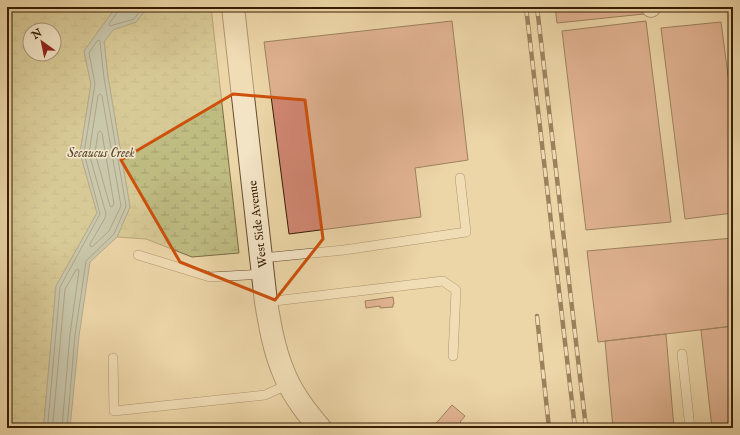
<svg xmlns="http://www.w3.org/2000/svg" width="740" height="435" viewBox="0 0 740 435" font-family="'IM FELL English',serif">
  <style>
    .wetland { fill: url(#wetland-marsh); stroke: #7c6c42; fill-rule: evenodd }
    .water { fill: #9db6b2; stroke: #75796c }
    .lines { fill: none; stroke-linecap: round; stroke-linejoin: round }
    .shore { stroke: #6a6a5a; stroke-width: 1 }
    .building { fill: #d18773; stroke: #381d03 }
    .service-casing { stroke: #654b2c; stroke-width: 10 }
    .minor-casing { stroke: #654b2c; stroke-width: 20 }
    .tertiary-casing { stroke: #654b2c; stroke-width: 24 }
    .service { stroke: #f3e4c6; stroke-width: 9 }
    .minor { stroke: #f3e4c6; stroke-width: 18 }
    .tertiary { stroke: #f3e4c6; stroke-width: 22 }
    .rail-casing { stroke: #381d03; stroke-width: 4.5 }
    .rail { stroke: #f3e4c6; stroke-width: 3; stroke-dasharray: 9; stroke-linecap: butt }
    .marked { fill: none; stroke: #ce500b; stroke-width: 3; stroke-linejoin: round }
    .labels { text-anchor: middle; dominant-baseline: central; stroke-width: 3.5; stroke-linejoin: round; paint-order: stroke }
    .street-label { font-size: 12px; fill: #381d03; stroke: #f3e4c6 }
    .water-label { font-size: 13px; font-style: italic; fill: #564b38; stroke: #f3e4c6 }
  </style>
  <defs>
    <pattern id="wetland-marsh" width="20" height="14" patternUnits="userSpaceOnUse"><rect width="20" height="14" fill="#bfbc82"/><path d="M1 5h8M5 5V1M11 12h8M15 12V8" fill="none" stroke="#a5a16f"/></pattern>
  </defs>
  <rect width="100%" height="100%" fill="#ecd6a7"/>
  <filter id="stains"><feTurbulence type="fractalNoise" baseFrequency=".005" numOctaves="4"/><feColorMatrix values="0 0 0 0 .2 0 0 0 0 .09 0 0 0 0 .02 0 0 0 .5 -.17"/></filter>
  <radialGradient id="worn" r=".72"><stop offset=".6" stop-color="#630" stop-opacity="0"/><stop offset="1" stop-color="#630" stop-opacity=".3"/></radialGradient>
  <path class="wetland" d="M7,7H116L84,51L91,84L80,153L97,213L56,286L44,422V428H7ZM30,30H54V54H30Z
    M148,7H211L239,253L192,257L146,239L117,237L130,207L108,77L104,42L112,30L136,22Z"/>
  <path class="water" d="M116,7H148L136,22L113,30L104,42L108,77L130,207L117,237L90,262L79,336L70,428H44V422L56,286L97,213L80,153L91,84L84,51Z"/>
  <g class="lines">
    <path class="shore" d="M119,7L118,11L109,24L110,26L134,19L143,7
      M100,94L102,96L121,206L109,231L92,247L90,246V244L105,218L106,214L89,153L98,96Z
      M100,131L102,133L114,204L112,207L110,206L95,153L98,133Z
      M48,428V422L60,287L100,214L84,153L95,84L89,53L97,41L99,40L100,42L104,78L126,206L114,234L86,261L75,335L67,428
      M53,428V422L65,289L76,270L78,269L79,271L70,334L62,428"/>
  </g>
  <path class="building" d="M555,7H644V14L557,23Z
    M452,21L468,160L415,168L421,217L289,234L264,42Z
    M646,21L671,222L586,230L562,31Z
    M721,22L733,113V213L685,219L661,28Z
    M733,238V326L598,342L587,251Z
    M393,297L394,304H393V307L380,308V306L366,308L365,301Z
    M733,326V428H712L701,330Z
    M666,334L674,428H613L605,341Z
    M452,405L465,416L460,422L466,428H432Z"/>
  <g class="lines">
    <defs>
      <path id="service" d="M138,255L210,277L263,274
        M262,258L344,250L466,232L460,178
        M266,302L443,281L456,290L453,356
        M682,354L690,428
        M113,358L114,411L265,395L289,384"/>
      <path id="minor" d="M651,7V8"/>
      <path id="tertiary" d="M233,7L266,302C270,326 274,349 283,371C291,392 305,411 320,428"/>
    </defs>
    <use href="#service" class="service-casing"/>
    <use href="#minor" class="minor-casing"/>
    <use href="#tertiary" class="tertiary-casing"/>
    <use href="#service" class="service"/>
    <use href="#minor" class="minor"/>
    <use href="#tertiary" class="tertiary"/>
    <defs>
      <path id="rail" d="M526,7L575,428
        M537,7L586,428
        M537,316L549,428"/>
    </defs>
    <use href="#rail" class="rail-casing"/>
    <use href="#rail" class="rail"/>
  </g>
  <path d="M0 0H740V435H0ZM233,94L305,100L323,239L275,300L180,262L121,160Z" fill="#ecd6a7" fill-opacity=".55" fill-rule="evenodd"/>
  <path class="marked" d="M233,94L305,100L323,239L275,300L180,262L121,160Z"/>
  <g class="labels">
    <g class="street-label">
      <text transform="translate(258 224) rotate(-97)">West Side Avenue</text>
    </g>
    <g class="water-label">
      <text x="101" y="153">Secaucus Creek</text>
    </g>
  </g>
  <rect width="740" height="435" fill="none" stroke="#ecd6a7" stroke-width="24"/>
  <rect x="8" y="8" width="724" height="419" fill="none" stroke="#381d03" stroke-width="2"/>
  <rect x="12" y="12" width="716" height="411" fill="none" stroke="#381d03"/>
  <g transform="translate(42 42) rotate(327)"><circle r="19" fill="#f3e4c6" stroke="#a89478"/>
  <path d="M0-3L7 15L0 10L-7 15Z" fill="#8f2418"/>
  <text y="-6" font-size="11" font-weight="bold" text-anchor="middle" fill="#381d03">N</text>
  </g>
  <rect width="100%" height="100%" filter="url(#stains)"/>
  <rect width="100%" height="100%" fill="url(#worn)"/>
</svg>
